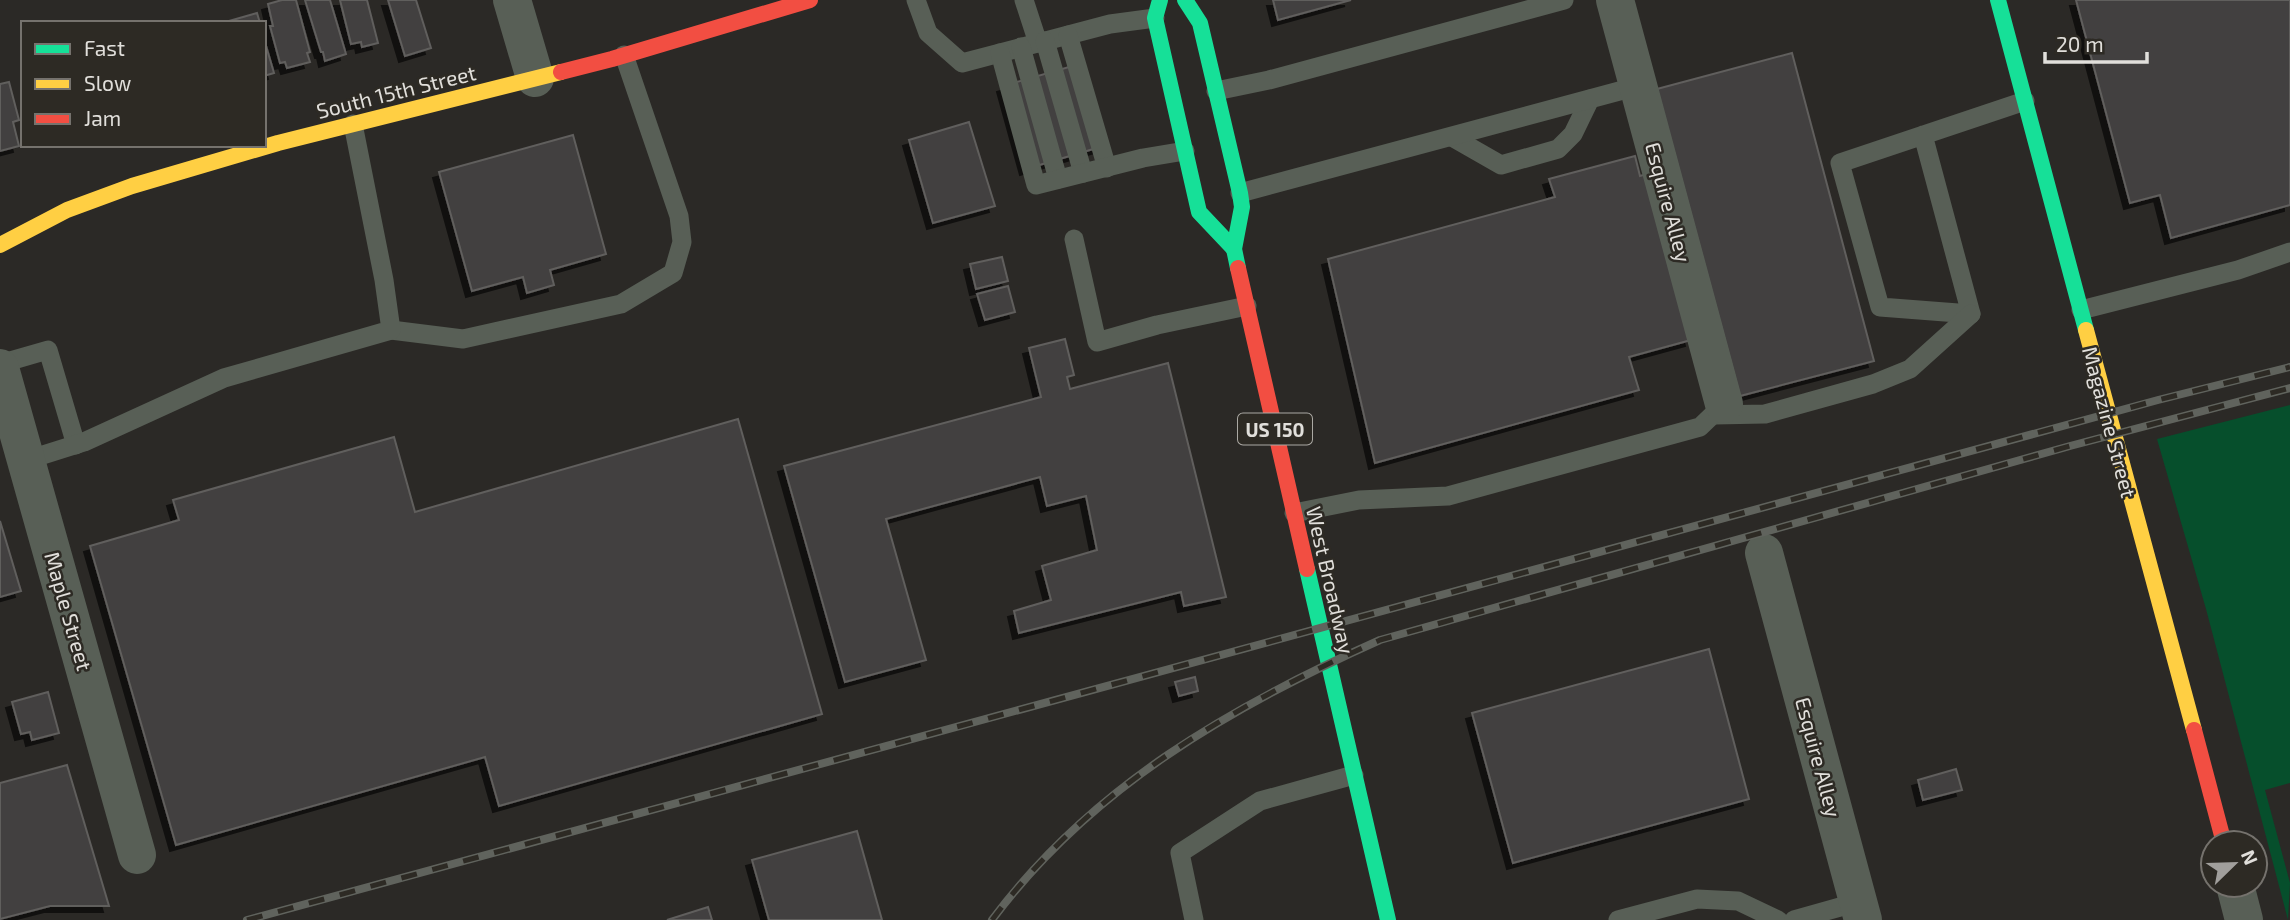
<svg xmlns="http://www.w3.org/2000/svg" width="2290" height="920" font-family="'Exo 2',sans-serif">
<defs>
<filter id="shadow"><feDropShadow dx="-6" dy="6" stdDeviation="0" flood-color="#0009"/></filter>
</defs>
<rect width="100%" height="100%" fill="#2b2926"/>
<!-- green -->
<polygon fill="#064f2c" points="2290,405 2290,783 2265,790 2290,883 2288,920 2206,609 2157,439"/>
<!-- building -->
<g fill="#42403f" stroke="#605e5d" stroke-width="2" filter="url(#shadow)">
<polygon points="282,0 296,0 310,52 307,53 310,62 287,68 285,62 280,63 270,26 273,26 268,4"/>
<polygon points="305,0 330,0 346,54 325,61 323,52 321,52"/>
<polygon points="340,0 367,0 378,43 362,47 361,42 351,44"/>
<polygon points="388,0 416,0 431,48 405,56"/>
<polygon points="1273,0 1351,0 1278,20"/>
<polygon points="2076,0 2290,0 2290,205 2171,238 2160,195 2130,203"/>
<polygon points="257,13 260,23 222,23"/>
<polygon points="264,39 274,73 264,76"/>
<polygon points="1792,53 1874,361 1740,396 1657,89"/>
<polygon points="1076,65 1100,147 1026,169 1003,86"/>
<polygon points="9,82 19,120 13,122 19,146 0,151 0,84"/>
<polygon points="969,122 995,206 933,223 909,140"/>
<polygon points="573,135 606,254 550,270 554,285 527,293 523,277 472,291 439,172"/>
<polygon points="1635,156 1640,176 1647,174 1691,340 1629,357 1639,390 1375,463 1328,259 1555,197 1549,179"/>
<polygon points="1002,257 1008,281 976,289 970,264"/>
<polygon points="1008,286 1015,312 985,320 977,294"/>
<polygon points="1065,339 1074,375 1067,377 1070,389 1168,363 1226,597 1184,606 1181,592 1019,633 1014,611 1051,600 1042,566 1097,550 1086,496 1047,506 1040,477 886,519 926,660 845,682 784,466 1041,397 1029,348"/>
<polygon points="738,419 822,714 499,806 485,757 176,845 90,546 179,520 173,500 394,437 415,512"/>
<polygon points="0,521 21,591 0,597"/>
<polygon points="1709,649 1749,799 1513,863 1472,713"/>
<polygon points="1195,677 1198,691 1179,696 1175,682"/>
<polygon points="48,692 59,733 32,740 30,732 21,734 12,702"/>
<polygon points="67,765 109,906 50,906 0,919 0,783"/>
<polygon points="1956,769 1962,790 1923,800 1918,780"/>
<polygon points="857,831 882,920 769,920 752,860"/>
<polygon points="708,907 712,920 667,920"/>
</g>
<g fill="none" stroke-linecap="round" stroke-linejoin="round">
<!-- lane -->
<g stroke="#585f56" stroke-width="19">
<polyline points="916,0 928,33 962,63 1110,24 1155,18"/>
<polyline points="1024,0 1038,43"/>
<polyline points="1068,35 1107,168"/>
<polyline points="1045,41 1083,173"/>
<polyline points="1021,47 1058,179"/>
<polyline points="1000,53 1036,185 1143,158 1185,151"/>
<polyline points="1216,91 1269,80 1564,0"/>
<polyline points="1923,135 1971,314 1880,307 1840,163 2025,101"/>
<polyline points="1452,137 1501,165 1558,149 1573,134 1590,99"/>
<polyline points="1240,193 1638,86"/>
<polyline points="1074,239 1097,342 1157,325 1247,306"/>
<polyline points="2081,310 2238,270 2290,252"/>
<polyline points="391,330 463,339 621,304 673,273 682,242 679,216 624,55"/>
<polyline points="0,364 48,350 76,445"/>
<polyline points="1714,415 1765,414 1873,384 1910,369 1971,314"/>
<polyline points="27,460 84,442 224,378 391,330 384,280 353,124"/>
<polyline points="1294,513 1359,500 1448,496 1700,427 1724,404"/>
<polyline points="1194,920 1180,853 1260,801 1354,775"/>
<polyline points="1618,920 1697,899 1738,901 1778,920"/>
<polyline points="1794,920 1858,902"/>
</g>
<!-- street -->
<g stroke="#585f56" stroke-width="38">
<polyline points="512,0 535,78"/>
<polyline points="1615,0 1724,404"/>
<polyline points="0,368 137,855"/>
<polyline points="1764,553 1863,920"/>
<polyline points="2235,885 2244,920"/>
</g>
<!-- fast -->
<g stroke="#16e098" stroke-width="16">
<polyline points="1160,0 1155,18 1199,212 1234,249"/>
<polyline points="1185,0 1200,23 1240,193 1242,207 1234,249 1238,268"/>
<polyline points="1998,0 2086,330"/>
<polyline points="1307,569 1388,920"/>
</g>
<!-- slow -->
<g stroke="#ffcf43" stroke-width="16">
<polyline points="0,245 67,210 132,186 278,143 561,72"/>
<polyline points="2086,330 2194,730"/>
</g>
<!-- jam -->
<g stroke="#f24e42" stroke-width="16">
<polyline points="561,72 612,59 810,0"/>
<polyline points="1238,268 1307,569"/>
<polyline points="2194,730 2224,843"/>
</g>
<defs>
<g id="rail">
<polyline points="247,920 2158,400 2290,367"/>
<path d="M992,920C1091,787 1232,706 1380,640L2070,446L2290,388"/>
</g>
</defs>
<!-- rail casing -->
<use href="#rail" stroke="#60635d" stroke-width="8"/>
<!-- rail -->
<use href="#rail" stroke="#2d2a24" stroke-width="5" stroke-dasharray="16" stroke-linecap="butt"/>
</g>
<g text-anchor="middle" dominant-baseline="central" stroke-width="5" stroke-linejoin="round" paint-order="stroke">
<!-- shield labels -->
<rect fill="#2d2a24" stroke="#aba9a4" stroke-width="2" x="1238" y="413.5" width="74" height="31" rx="5"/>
<g font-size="19" font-weight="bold" fill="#e1dfdb">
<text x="1275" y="429">US 150</text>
</g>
<!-- street labels -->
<g font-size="21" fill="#e1dfdb" stroke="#2d2a24">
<text transform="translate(396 91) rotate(-14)">South 15th Street</text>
<text transform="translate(1669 202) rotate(75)">Esquire Alley</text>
<text transform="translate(2110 422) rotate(75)">Magazine Street</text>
<text transform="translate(1331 580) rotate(77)">West Broadway</text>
<text transform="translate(69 611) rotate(74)">Maple Street</text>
<text transform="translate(1819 757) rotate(75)">Esquire Alley</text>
</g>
</g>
<!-- legend -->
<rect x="21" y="21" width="245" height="126" fill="#2d2a24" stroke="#75726d" stroke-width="2"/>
<rect x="35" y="44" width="35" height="10" fill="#16e098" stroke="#75726d" stroke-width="2"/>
<text x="84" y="56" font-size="21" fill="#e1dfdb">Fast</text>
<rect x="35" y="79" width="35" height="10" fill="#ffcf43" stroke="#75726d" stroke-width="2"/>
<text x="84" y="91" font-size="21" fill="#e1dfdb">Slow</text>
<rect x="35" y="114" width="35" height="10" fill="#f24e42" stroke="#75726d" stroke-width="2"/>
<text x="84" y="126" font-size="21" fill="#e1dfdb">Jam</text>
<!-- north arrow -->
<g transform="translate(2234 864) rotate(67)"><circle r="33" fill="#2d2a24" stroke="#75726d" stroke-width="2"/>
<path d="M0-5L12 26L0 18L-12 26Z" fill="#a19f9c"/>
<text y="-10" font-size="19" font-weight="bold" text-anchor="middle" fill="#e1dfdb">N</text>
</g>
<!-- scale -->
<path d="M2045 52v10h102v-10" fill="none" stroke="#e1dfdb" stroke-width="3.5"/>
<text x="2056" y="52" font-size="21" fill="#e1dfdb" stroke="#2d2a24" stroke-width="5" paint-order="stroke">20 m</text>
</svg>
